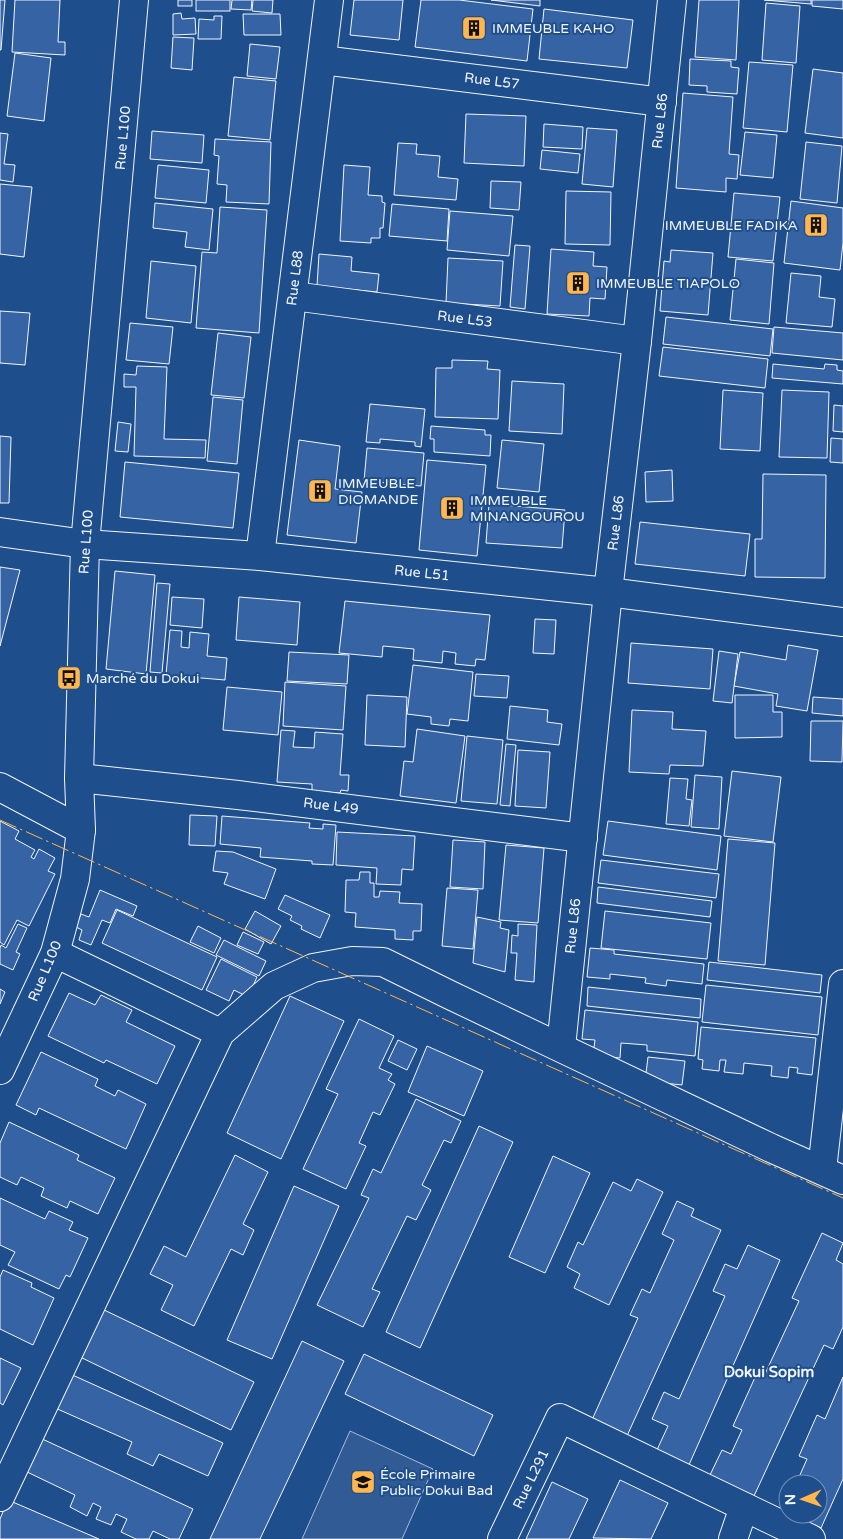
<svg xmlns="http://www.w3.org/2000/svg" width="843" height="1539" font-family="'Varela Round',sans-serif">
<rect width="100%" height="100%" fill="#1f4e8c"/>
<!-- built -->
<polygon fill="#305b95" stroke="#a8bbd7" points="350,1431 433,1469 402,1539 302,1539"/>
<!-- building -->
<g fill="#3563a3" stroke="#f2f6ff">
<polygon points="0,0 5,0 1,50 0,50"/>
<polygon points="15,0 60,0 58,42 65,42 65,55 12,52"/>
<rect x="178" y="0" width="14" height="6"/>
<rect x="196" y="0" width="34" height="11"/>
<polygon points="232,0 252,0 251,10 231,9"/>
<polygon points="253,0 273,0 272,13 252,11"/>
<polygon points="354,0 403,0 399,40 350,35"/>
<polygon points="421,0 459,0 533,9 527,61 415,47"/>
<polygon points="491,0 540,0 540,6"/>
<polygon points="699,0 739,0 736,60 695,57"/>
<polygon points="764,0 811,0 811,4"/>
<polygon points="812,0 843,0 843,9 812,6"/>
<polygon points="766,3 800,6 796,63 762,60"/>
<polygon points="544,9 633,20 627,68 539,59"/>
<polygon points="181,13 182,19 195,18 196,34 173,35 173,14"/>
<polygon points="243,14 280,14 281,35 244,35"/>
<polygon points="214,16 222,16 221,39 198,39 199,19 214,20"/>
<polygon points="173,37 194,38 192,70 171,68"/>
<polygon points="250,44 280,47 276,79 247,76"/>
<polygon points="15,53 51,58 44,121 7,116"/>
<polygon points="690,59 731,61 731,67 739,68 737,94 707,92 707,86 689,85"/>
<polygon points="749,62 793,65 787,132 743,128"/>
<polygon points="813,69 843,73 843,138 805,133"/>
<polygon points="234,77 276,81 270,140 228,136"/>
<polygon points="683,93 733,97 729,154 739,155 737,179 726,178 726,192 676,188"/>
<polygon points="466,114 526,116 524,166 464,163"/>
<polygon points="544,124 583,127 582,149 543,147"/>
<polygon points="587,128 617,130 613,187 582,184"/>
<polygon points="152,131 204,135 202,163 150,159"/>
<polygon points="745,132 777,135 773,178 740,175"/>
<polygon points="0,133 8,134 4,164 15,165 13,182 0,180"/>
<polygon points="215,139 271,142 269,204 226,202 227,185 217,184 219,156 214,155"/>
<polygon points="806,142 842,146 837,203 800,199"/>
<polygon points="398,143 417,144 416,154 440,156 438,177 458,179 456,200 394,195"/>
<polygon points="542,150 580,154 578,173 540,169"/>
<polygon points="158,165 209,170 206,203 155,198"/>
<polygon points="344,165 370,167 368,195 382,196 382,202 385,203 383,228 380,228 380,238 371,238 371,243 340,241"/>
<polygon points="491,181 521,182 519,210 490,208"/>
<polygon points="0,184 32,187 24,257 0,254"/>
<polygon points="566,191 611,192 610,245 565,244"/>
<polygon points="734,193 780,197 773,261 728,257"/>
<polygon points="791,201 843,208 843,243 840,270 784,263"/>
<polygon points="155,203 213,209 209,250 185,247 187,232 153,228"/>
<polygon points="392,204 449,209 447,241 389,236"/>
<polygon points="220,207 267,210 259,333 196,328 202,252 217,253"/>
<polygon points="450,211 513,216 509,256 447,250"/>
<polygon points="515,245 530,246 525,309 510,307"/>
<polygon points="551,249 594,252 593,266 607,267 605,299 590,298 589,316 547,314"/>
<polygon points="671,250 713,253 708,315 660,311 664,261 670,262"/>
<polygon points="319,254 352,257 351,271 379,274 377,292 317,286"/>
<polygon points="448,258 503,261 500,306 446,303"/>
<polygon points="736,259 774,263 769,324 730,320"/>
<polygon points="151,261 196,266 191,323 146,318"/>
<polygon points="791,273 821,276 819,297 835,299 832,327 786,323"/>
<polygon points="0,311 30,313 25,365 0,363"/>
<polygon points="666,317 773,329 770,356 663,344"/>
<polygon points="130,323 173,327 169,364 126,360"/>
<polygon points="774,327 843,333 843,360 772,353"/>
<polygon points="218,333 251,337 244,398 211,395"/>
<polygon points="663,347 768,359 765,388 659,376"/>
<polygon points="452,360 488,361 487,369 500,370 498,419 435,417 436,368 452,368"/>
<polygon points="773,364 824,369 825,364 837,365 837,370 843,371 843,384 772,378"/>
<polygon points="137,366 167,367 164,439 206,440 205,458 134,456 136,387 124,387 124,374 136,375"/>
<polygon points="512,381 564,384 562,434 509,431"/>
<polygon points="723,390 763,393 760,451 720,449"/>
<polygon points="782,390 829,392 827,458 779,457"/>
<polygon points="213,397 243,400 237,464 207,461"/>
<polygon points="370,404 425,409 421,447 415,446 415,442 380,439 380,443 366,442"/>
<polygon points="834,405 843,406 843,432 833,431"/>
<polygon points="118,422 131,424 128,452 115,451"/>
<polygon points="431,426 485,430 485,435 491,435 490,456 434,452 434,439 430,439"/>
<polygon points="0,436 11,437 9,503 0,503"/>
<polygon points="831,438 843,439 843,463 830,462"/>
<polygon points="299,440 340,446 335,489 362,492 356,543 287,535"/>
<polygon points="502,440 544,444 539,492 497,488"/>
<polygon points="367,448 424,453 421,486 364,481"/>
<polygon points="427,460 486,465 477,556 419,550"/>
<polygon points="125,462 239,473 233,528 120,517"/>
<polygon points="672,470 673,501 646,502 645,472"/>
<polygon points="763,474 826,475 825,578 755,577 755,539 762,539"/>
<polygon points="489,504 565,510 562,548 486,543"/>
<polygon points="640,522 750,534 745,576 635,564"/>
<polygon points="0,567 20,570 0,646"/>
<polygon points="115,571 155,575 146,674 106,669"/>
<polygon points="157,583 170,584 162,673 150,672"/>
<polygon points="172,597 204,599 202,628 170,625"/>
<polygon points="239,597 300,602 297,645 236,640"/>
<polygon points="345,601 490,615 485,660 476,659 475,666 455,664 456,653 443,651 442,663 413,660 414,649 383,646 382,657 339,653"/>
<polygon points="535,619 556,620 554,654 533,653"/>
<polygon points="170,630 182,631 181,647 189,648 190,632 209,634 207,656 227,658 225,680 166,675"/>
<polygon points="631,643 713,649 710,689 628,683"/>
<polygon points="788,645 818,650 807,711 776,706 778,694 734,686 740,652 786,660"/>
<polygon points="719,651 738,654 732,703 713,701"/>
<polygon points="289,652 349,655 347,684 287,681"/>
<polygon points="413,665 473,672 468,721 450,719 449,726 431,724 431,717 407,714"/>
<polygon points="476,674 509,676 507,698 474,696"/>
<polygon points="285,682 346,686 343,730 283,726"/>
<polygon points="227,687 282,692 278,735 223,730"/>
<polygon points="367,695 407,697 405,747 365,745"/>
<polygon points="735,695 773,695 773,712 782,712 782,737 735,738"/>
<polygon points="813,697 843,699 843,716 812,713"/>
<polygon points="510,706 548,710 547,722 562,724 559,745 507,739"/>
<polygon points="632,710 673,712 672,729 706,731 703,766 670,765 669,774 629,772"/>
<polygon points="811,721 843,721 842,762 810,761"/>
<polygon points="417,729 465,736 456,803 400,796 404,761 413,762"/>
<polygon points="281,730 295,731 293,747 314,748 315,732 343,734 340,775 349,775 348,791 341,790 340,793 312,791 312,784 277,782"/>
<polygon points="467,736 503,740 497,804 461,801"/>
<polygon points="506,744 516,745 510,806 500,805"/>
<polygon points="518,750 550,752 546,808 515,806"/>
<polygon points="732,771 781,777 773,842 724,836"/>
<polygon points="695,775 722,777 719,829 691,827"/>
<polygon points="670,778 688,779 686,799 692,800 689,826 666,824"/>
<polygon points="190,815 217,816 215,846 189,845"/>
<polygon points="222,816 310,823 309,828 323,829 323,824 336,825 333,865 312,864 312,861 260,857 261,848 220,844"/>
<polygon points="0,821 19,831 15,839 35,850 31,857 34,859 39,849 55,858 48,871 55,874 29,926 17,920 4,945 0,942"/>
<polygon points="608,821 721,836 717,870 603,855"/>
<polygon points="337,832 415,836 413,870 402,869 401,885 376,884 377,868 336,865"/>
<polygon points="728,839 775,843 765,965 718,961"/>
<polygon points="453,840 485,842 483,889 450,887"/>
<polygon points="506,845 544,848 538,923 499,920"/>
<polygon points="216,851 233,852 276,869 265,899 224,884 228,873 213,871"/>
<polygon points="601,860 719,874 716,898 598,883"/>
<polygon points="360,872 370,872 370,883 374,883 374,897 379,897 380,891 400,892 399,903 422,904 421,931 413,931 413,940 395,939 395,930 355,927 356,913 345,912 346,880 359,880"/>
<polygon points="598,887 712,901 710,917 597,903"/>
<polygon points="447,888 478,890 473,949 442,946"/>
<polygon points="100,890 137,906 133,916 116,909 110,923 102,920 91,945 79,940 82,930 76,927 81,914 89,917"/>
<polygon points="285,895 330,915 320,938 301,929 302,926 290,920 292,916 278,909"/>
<polygon points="117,910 217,957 202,990 102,943"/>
<polygon points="255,911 281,926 271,944 245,929"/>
<polygon points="605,911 711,923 707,959 601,948"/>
<polygon points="477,917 501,922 500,928 509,930 505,972 473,963"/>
<polygon points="18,924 27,928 16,952 20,954 13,970 0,964 0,948 1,945 6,948"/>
<polygon points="518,924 537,925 534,982 515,980 517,953 511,953 512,935 518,936"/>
<polygon points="198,926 221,938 214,953 190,942"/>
<polygon points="243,932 264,942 258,954 237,945"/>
<polygon points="224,940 266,961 259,976 216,955"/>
<polygon points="590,948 614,950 614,954 704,964 702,984 667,980 666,986 645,983 646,978 610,974 610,979 587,977"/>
<polygon points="221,959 257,977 248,997 234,990 229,1001 206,990"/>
<polygon points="709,962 822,975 820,993 707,980"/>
<polygon points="706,985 822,997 818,1035 702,1022"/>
<polygon points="588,987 701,999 700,1018 587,1006"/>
<polygon points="0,989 5,992 0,1004"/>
<polygon points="69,993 95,1005 101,995 132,1010 126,1022 175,1046 157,1084 106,1060 104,1063 48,1036"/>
<polygon points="290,996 344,1021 281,1159 227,1133"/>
<polygon points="585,1010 698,1022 695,1056 647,1051 647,1045 621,1043 620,1058 593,1055 595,1040 582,1039"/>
<polygon points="359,1019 394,1036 379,1068 392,1074 388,1080 395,1084 380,1115 373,1112 359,1143 366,1146 346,1189 303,1169 338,1094 326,1089"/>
<polygon points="701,1027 816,1038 812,1075 797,1073 798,1068 789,1067 788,1078 771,1076 772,1066 744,1063 743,1074 724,1072 726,1060 720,1060 719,1071 702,1069 703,1060 698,1059"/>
<polygon points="398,1040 417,1049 407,1070 388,1061"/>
<polygon points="427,1046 483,1071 464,1116 408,1092"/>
<polygon points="41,1052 98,1079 95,1086 115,1096 118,1090 146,1104 126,1149 39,1108 36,1115 16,1105"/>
<polygon points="648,1057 685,1061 682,1085 645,1081"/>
<polygon points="416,1099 461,1121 451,1143 444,1140 422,1185 431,1190 416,1220 407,1216 372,1289 380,1292 363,1327 317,1305 369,1198 361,1195 373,1169 381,1173"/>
<polygon points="9,1122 79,1155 77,1160 115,1178 98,1214 70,1201 67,1208 41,1196 44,1188 21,1177 17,1185 0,1177 0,1143"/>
<polygon points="479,1126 513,1142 420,1348 386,1332"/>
<polygon points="235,1155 268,1172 243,1224 254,1230 243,1255 231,1249 194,1326 161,1310 173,1285 150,1274 164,1246 186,1257"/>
<polygon points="553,1156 590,1173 545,1273 509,1257"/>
<polygon points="637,1179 663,1192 609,1305 574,1288 580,1274 567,1267 578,1242 583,1245 613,1182 631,1191"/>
<polygon points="294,1186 339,1206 272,1359 227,1340"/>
<polygon points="0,1198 45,1219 49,1211 73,1222 69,1230 88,1238 70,1277 66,1275 59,1289 8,1265 15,1252 0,1245"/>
<polygon points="677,1201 694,1209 691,1216 721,1230 626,1438 591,1422 638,1318 630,1315 642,1289 650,1293 674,1240 662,1234"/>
<polygon points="822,1233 843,1243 836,1260 843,1264 843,1327 833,1349 824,1345 754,1496 710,1475 722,1450 731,1454 742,1430 733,1426 757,1373 764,1376 799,1301 792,1298"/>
<polygon points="748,1245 780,1260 688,1467 656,1452 668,1426 652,1419 664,1392 679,1399 725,1296 713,1291 725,1264 737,1269"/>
<polygon points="3,1270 32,1283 31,1287 54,1298 33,1345 0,1329 0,1277"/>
<polygon points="100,1308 254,1382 231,1430 78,1356"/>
<polygon points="302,1341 344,1361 260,1539 210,1539"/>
<polygon points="364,1354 493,1415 474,1456 345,1394"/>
<polygon points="0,1358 21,1368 3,1405 0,1403"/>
<polygon points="68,1373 223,1443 208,1476 159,1454 153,1466 127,1454 132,1442 53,1407"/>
<polygon points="843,1377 843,1479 821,1528 789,1514 818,1514 818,1484 796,1484 807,1459 799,1456 817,1415 825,1419"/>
<polygon points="38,1437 193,1509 179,1539 170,1539 153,1531 149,1539 136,1539 121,1532 127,1519 116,1514 111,1525 96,1519 101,1507 93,1503 87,1516 70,1507 75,1495 23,1470"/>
<polygon points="620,1480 668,1503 651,1539 593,1538"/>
<polygon points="552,1482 588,1499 569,1539 526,1539"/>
<polygon points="8,1500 99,1539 0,1539 0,1519"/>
</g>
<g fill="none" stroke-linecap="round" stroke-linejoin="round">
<defs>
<g id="minor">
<polyline points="322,60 662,102"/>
<polyline points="293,296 637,341"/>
<polyline points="0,532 85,544 260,556 608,592 843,622"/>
<polyline points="260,556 329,0"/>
<polyline points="79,778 238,795 583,838"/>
<polyline points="0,787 81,830"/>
<polyline points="55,953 220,1033"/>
<polyline points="561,1047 608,592 637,341 672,0"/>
<polyline points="0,1070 55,953 75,879 81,830 79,778 85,544 134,0"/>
<polyline points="822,1170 843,984"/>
<polyline points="0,1497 220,1033 274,986 313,968 352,961 383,962 450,995 771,1148 843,1180"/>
<polyline points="502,1539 560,1418 811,1539"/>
<polyline points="733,1539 744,1507"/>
</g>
</defs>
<!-- minor casing -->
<use href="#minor" stroke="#f2f6ff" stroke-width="30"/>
<!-- minor -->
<use href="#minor" stroke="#1f4e8c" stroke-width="28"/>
<!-- power -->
<polyline stroke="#ffb74d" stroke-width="1" stroke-dasharray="18 4 2.5 4" stroke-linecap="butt" points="0,820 843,1198"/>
</g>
<!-- icons -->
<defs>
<symbol id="building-square" viewBox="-11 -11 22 22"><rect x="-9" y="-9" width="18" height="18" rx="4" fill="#ffb74d" stroke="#1f4e8c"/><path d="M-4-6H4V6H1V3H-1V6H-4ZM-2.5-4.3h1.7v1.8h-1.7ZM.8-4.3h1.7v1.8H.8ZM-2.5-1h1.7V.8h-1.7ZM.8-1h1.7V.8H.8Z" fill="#111"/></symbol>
<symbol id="bus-square" viewBox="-11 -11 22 22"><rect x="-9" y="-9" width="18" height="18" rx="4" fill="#ffb74d" stroke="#1f4e8c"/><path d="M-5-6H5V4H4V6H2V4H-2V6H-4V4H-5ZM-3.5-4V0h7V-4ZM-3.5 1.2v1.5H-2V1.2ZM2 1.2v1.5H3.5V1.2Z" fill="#111"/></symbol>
<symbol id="school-square" viewBox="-11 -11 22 22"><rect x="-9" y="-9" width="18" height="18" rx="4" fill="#ffb74d" stroke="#1f4e8c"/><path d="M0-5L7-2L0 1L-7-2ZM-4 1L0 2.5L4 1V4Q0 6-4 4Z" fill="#111"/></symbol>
</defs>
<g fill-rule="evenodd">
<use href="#building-square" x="460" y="14" width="28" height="28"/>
<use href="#building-square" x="802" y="211" width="28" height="28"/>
<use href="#building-square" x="564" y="269" width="28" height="28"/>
<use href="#building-square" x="306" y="477" width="28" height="28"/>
<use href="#building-square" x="438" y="494" width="28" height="28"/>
<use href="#bus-square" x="55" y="664" width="28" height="28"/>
<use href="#school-square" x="349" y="1468" width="28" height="28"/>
</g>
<g text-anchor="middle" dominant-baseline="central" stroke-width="4" stroke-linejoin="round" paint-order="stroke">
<!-- poi labels -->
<g font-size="14" fill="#f2f6ff" stroke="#1f4e8c" text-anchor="start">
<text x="492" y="28">IMMEUBLE KAHO</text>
<text x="798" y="225" text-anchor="end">IMMEUBLE FADIKA</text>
<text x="596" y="283">IMMEUBLE TIAPOLO</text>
<text x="338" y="483">IMMEUBLE<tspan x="338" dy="16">DIOMANDE</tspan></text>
<text x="470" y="500">IMMEUBLE<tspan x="470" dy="16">MINANGOUROU</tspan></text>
<text x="86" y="678">Marché du Dokui</text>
<text x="380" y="1474">École Primaire<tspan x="380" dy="16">Public Dokui Bad</tspan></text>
</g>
<!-- street labels -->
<g font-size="14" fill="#f2f6ff" stroke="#1f4e8c">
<text transform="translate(492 81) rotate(7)">Rue L57</text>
<text transform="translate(660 121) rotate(-84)">Rue L86</text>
<text transform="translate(123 138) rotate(-85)">Rue L100</text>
<text transform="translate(295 278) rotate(-83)">Rue L88</text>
<text transform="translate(465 319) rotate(7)">Rue L53</text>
<text transform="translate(616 523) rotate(-83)">Rue L86</text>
<text transform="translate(86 542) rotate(-86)">Rue L100</text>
<text transform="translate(422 573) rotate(6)">Rue L51</text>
<text transform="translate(331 806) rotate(7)">Rue L49</text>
<text transform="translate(573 926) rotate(-84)">Rue L86</text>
<text transform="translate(45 971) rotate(-67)">Rue L100</text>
<text transform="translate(531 1479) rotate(-64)">Rue L291</text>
</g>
<!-- neighbourhood labels -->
<g font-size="15" font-weight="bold" fill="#f2f6ff" stroke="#1f4e8c">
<text x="769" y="1372">Dokui Sopim</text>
</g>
</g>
<!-- north arrow -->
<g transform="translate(803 1499) rotate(268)"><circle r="24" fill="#1f4e8c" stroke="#7391ba"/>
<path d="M0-4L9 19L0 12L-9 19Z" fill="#ffb74d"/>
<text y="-8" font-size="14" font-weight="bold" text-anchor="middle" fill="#f2f6ff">N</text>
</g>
</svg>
